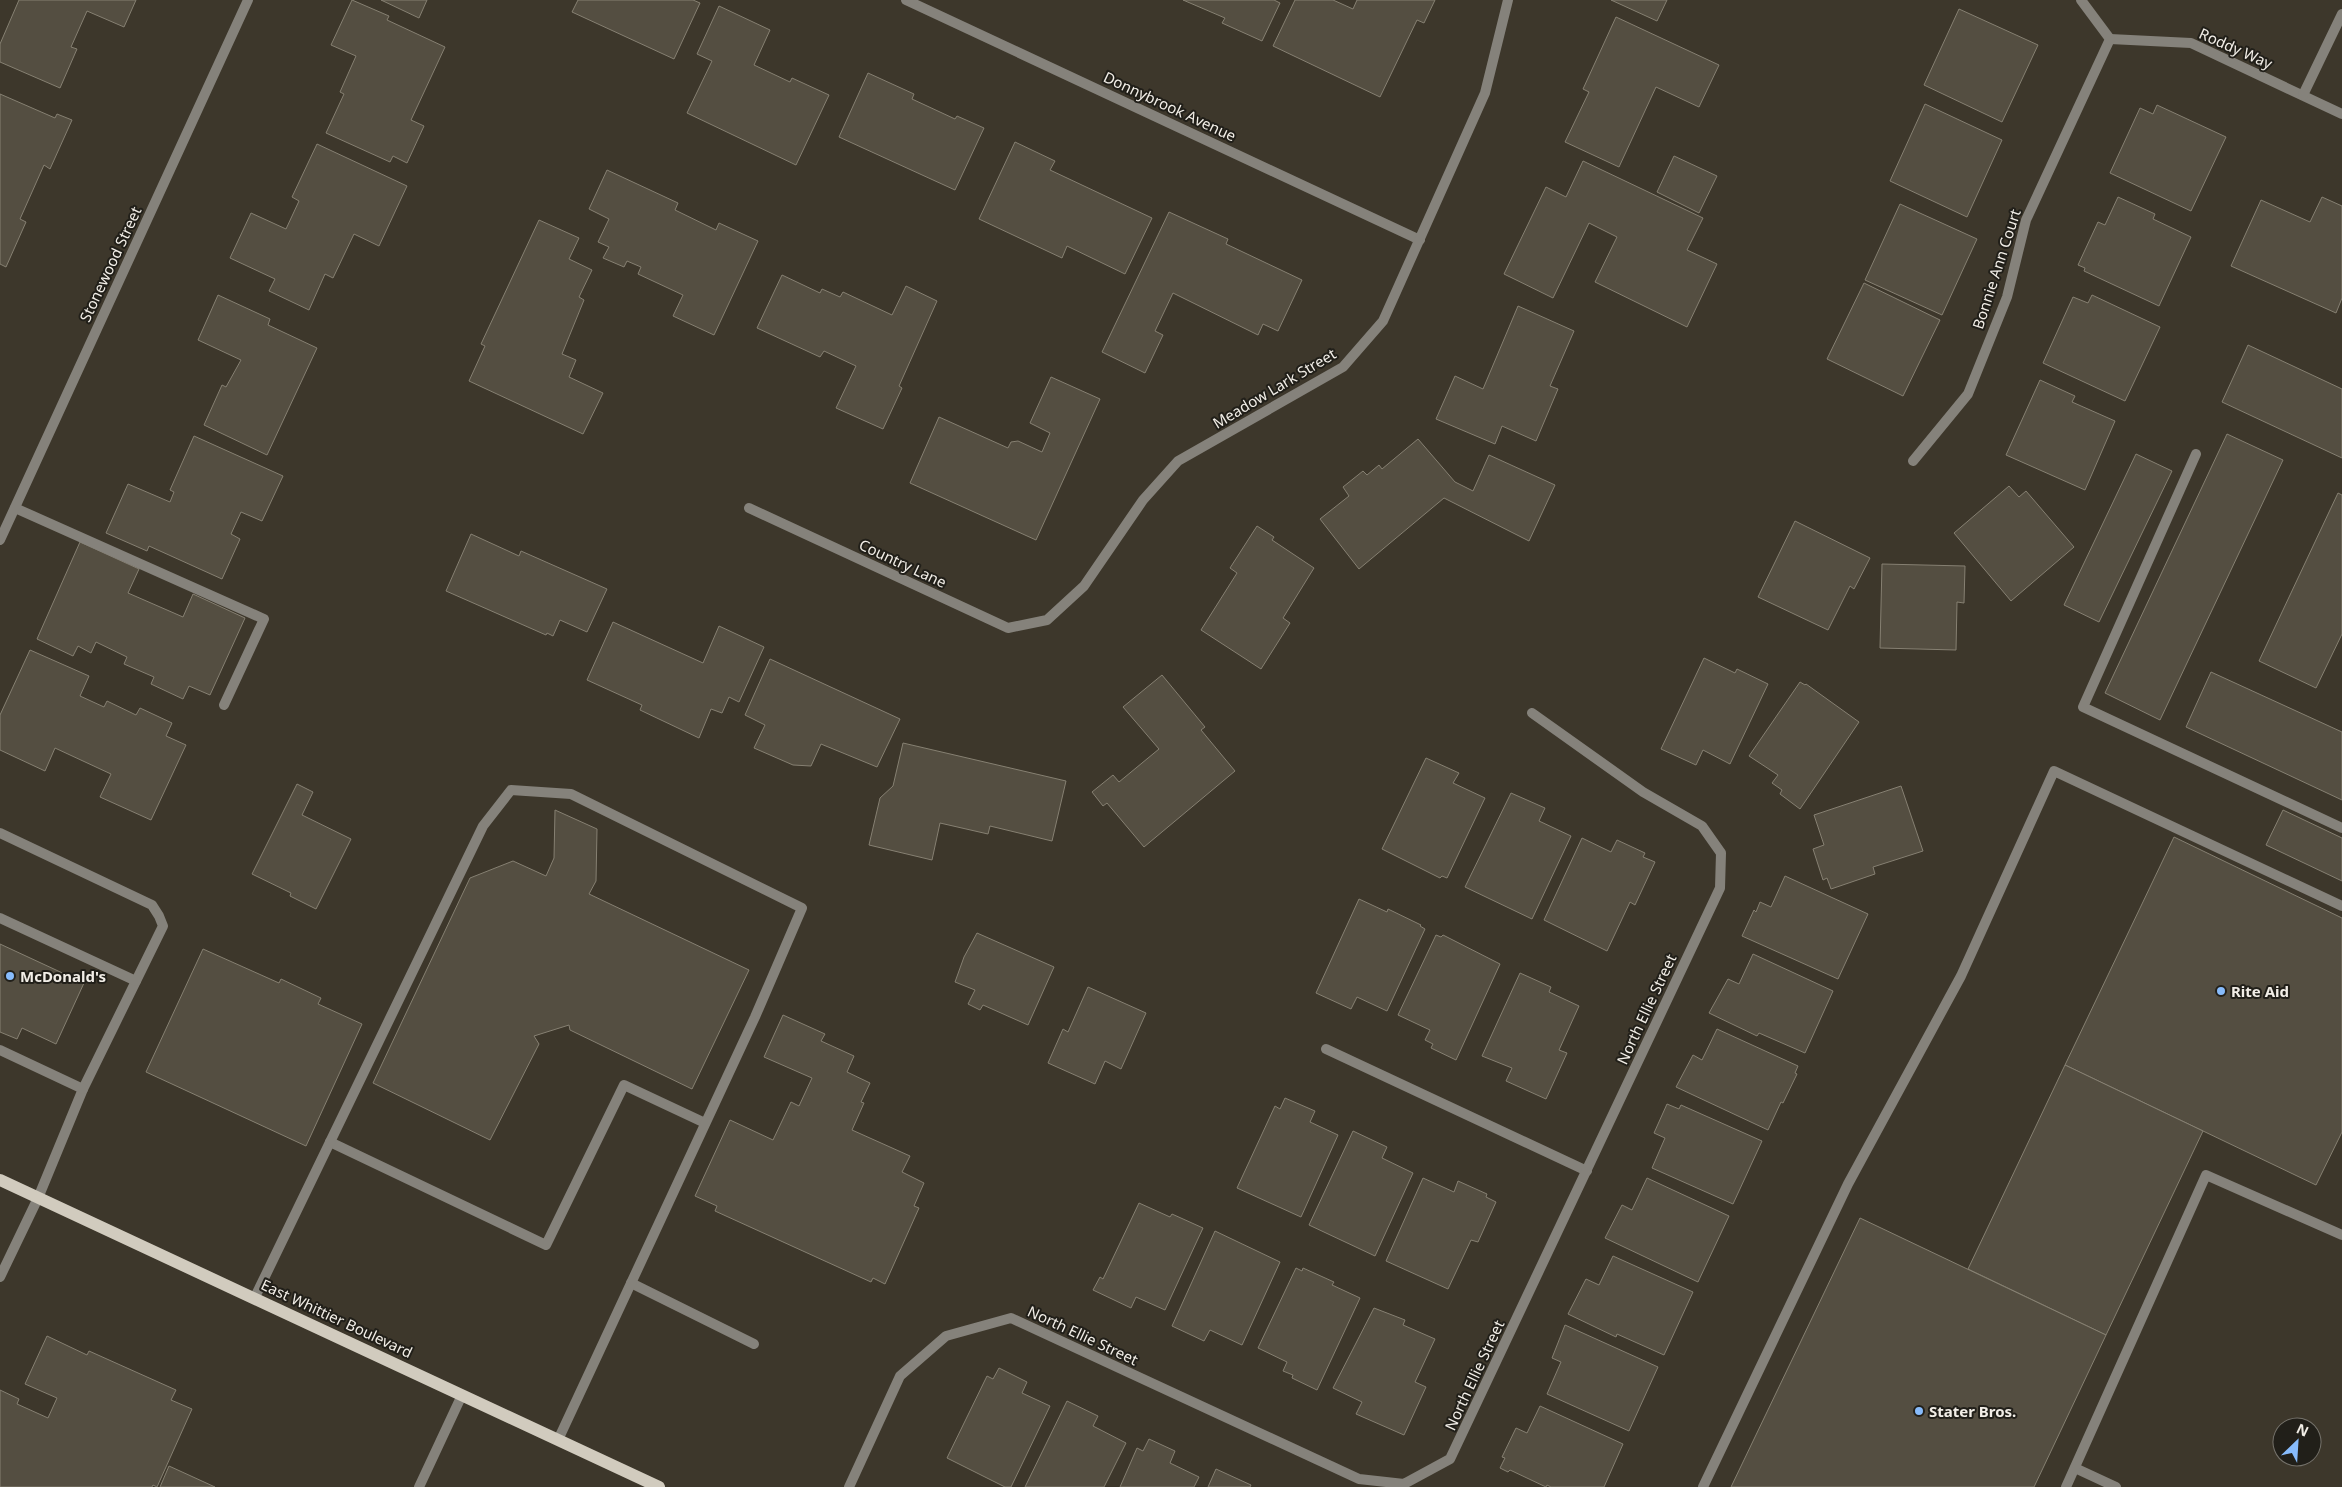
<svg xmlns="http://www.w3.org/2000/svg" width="2342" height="1487" font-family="'Noto Sans',sans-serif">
<rect width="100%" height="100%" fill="#3d372b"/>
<!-- building -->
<g fill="#544e41" stroke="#868072">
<polygon points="19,0 136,0 124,27 87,11 71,47 77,49 60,88 0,62 0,44"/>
<polygon points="352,0 389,16 387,20 445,47 411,120 424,126 407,163 393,156 390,162 326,133 344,94 340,92 356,56 331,45"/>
<polygon points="381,0 427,0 419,18"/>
<polygon points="578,0 693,0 700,3 674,59 572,12"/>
<polygon points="1183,0 1274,0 1280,3 1262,41 1222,23 1225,18"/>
<polygon points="1295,0 1333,0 1353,9 1357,0 1435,0 1424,23 1417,20 1380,97 1273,46"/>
<polygon points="1611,0 1667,0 1657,21"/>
<polygon points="719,6 770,30 754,65 790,82 792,78 829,95 796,165 687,113 712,61 697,54"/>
<polygon points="1959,9 2038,45 2002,122 1924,85"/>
<polygon points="1616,17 1719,65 1699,107 1656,87 1619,167 1565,142 1589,92 1583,89"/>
<polygon points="868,73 914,94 912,99 955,119 957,116 984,128 955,190 839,137"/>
<polygon points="0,94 55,118 57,114 72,120 50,169 44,165 20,219 26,222 6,267 0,264"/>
<polygon points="1925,104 2002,140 1967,217 1890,181"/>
<polygon points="2157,105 2226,137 2191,211 2110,173 2140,108 2153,114"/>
<polygon points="1015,142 1055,161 1050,170 1152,218 1125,274 1067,246 1062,258 979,219"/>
<polygon points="317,144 407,186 379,246 354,234 333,278 325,274 309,310 269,291 275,279 230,258 251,213 286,229 299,201 292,197"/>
<polygon points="1674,156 1717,176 1699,213 1657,192"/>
<polygon points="1583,161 1703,218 1687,250 1717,264 1687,327 1595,282 1617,237 1589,223 1553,298 1504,274 1546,187 1566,197"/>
<polygon points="607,170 678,203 675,210 716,230 719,223 758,241 714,335 673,316 683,295 638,274 641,267 627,261 624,267 603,258 609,247 598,242 609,219 589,209"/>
<polygon points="2118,197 2155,214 2153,219 2191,237 2159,306 2084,271 2085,268 2078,265 2098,222 2105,225"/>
<polygon points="2322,197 2342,206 2342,298 2336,313 2231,266 2261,200 2310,222"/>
<polygon points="1900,204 1977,239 1942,315 1865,280"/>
<polygon points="1169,212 1228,239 1226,244 1302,280 1278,331 1263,324 1258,335 1173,293 1155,331 1163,335 1145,373 1102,352"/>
<polygon points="539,220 579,238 569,259 592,270 579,297 584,300 562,354 576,360 569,377 603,393 583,434 469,381 485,346 481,344"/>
<polygon points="782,275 820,293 822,289 840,297 843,292 892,315 906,286 937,301 899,386 902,388 883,429 836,408 856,366 824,351 820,357 757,328"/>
<polygon points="1864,283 1940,320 1903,396 1827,359"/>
<polygon points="218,295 270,319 268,325 317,348 267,455 204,425 222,385 226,387 241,360 198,340"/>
<polygon points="2092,295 2160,327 2125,401 2043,363 2073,297 2088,303"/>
<polygon points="1518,306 1574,331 1550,386 1558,389 1536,441 1502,426 1495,444 1436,419 1455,376 1483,389"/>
<polygon points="2248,345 2342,389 2342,458 2222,402"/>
<polygon points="1051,377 1100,399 1036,540 910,483 939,417 1008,448 1011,442 1018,441 1042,452 1050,433 1030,423"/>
<polygon points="2040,380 2075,396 2072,402 2115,421 2085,490 2006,455"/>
<polygon points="2227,434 2283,460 2160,720 2105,693"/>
<polygon points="194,436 283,476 262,521 241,512 231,534 240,539 222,579 149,546 147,551 106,533 128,484 170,502 174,492 170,490"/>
<polygon points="1418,439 1455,482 1473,491 1489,455 1555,485 1529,541 1444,498 1359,569 1320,519 1349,496 1343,487 1363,471 1367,475 1379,465 1382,469"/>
<polygon points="2136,454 2172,471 2099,622 2064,605"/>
<polygon points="2009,486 2019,497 2026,491 2074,547 2011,601 1954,533"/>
<polygon points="2338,493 2342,495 2342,634 2316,688 2259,661"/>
<polygon points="1795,521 1870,558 1854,589 1850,586 1828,630 1758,597"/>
<polygon points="1257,526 1274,537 1272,540 1314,568 1283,618 1290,623 1261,669 1201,630 1237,573 1230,568"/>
<polygon points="471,534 519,556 521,551 607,589 587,632 560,620 553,636 547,633 546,635 446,591"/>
<polygon points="80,542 139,569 128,593 183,617 193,594 245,618 210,695 189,686 183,699 151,684 154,677 124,664 127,657 96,642 91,653 78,646 73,656 37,639"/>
<polygon points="1882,564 1965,566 1964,603 1957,602 1956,650 1880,648"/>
<polygon points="613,622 703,663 719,626 764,647 739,702 729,697 722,713 711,709 699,738 640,710 642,705 587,680"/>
<polygon points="30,650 89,676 80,696 104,707 107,701 136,715 140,708 172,723 166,736 186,745 151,820 100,797 111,774 55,748 45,771 0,750 0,715"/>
<polygon points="1704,658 1735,673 1737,669 1768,684 1730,764 1703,750 1696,765 1661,749"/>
<polygon points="770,659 900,719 877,767 821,744 811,766 793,765 754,748 765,725 745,715"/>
<polygon points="2211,672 2342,732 2342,800 2186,727"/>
<polygon points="1162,675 1205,727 1201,730 1235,771 1144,847 1107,803 1103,806 1092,792 1113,775 1119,782 1159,749 1123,707"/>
<polygon points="1800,682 1805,685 1806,684 1859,722 1800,809 1780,794 1782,790 1772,783 1778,775 1749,756"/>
<polygon points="903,743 1066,781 1052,841 990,826 988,834 940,823 932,860 869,845 880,798 893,786"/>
<polygon points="1426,758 1459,773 1453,783 1485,798 1447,878 1442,876 1440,878 1382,849"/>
<polygon points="297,784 313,792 302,815 351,839 316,909 290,896 291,893 252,874"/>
<polygon points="1901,786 1923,851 1873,867 1875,874 1831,889 1827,878 1823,880 1813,849 1824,845 1814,815"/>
<polygon points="1511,793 1545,808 1539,821 1571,836 1532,919 1465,887"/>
<polygon points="555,810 597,829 596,881 589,894 749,970 692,1089 570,1030 569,1025 534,1036 539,1044 490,1140 373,1083 470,878 513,861 546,876 554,858"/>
<polygon points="2283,810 2342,838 2342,881 2266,845"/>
<polygon points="2174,837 2342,918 2342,1132 2316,1185 2065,1065"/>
<polygon points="1582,838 1611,852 1617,840 1645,853 1643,857 1655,862 1635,905 1630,902 1607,951 1544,920"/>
<polygon points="1785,876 1868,914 1838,979 1742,936 1754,910 1756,912 1760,902 1771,907"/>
<polygon points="1359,899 1387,912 1388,909 1421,925 1420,926 1425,929 1387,1011 1357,997 1351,1009 1316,993"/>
<polygon points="977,933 1054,967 1028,1025 983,1005 980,1010 968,1004 975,990 955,982 964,957"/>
<polygon points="1436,935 1441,937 1443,935 1500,964 1456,1060 1431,1048 1433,1044 1425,1040 1430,1030 1398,1015"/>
<polygon points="0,944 84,983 56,1044 22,1028 17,1039 0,1032"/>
<polygon points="203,949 279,983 281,979 321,998 318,1004 362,1024 306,1146 146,1072"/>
<polygon points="1753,954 1833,991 1805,1053 1759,1033 1757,1036 1709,1013 1728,979 1739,984"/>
<polygon points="1520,973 1551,987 1549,992 1579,1006 1559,1050 1567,1053 1546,1099 1506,1081 1512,1068 1482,1056"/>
<polygon points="1088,987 1146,1013 1121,1069 1105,1061 1095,1084 1048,1063 1063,1029 1068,1032"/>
<polygon points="783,1015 825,1034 821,1041 854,1056 847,1072 870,1083 861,1102 864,1103 852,1130 910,1156 902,1172 924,1183 914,1206 919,1208 885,1284 873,1278 871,1282 715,1211 717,1206 695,1196 730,1120 773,1140 791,1102 799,1106 812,1078 764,1057"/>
<polygon points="1717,1029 1798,1066 1795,1073 1797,1074 1783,1103 1781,1102 1768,1130 1676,1087 1693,1055 1702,1060"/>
<polygon points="2065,1065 2203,1131 2106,1335 1968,1269"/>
<polygon points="1285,1098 1315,1111 1310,1122 1338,1135 1301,1217 1237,1188 1275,1106 1280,1109"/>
<polygon points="1667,1104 1679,1109 1681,1105 1762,1141 1733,1204 1652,1168 1665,1138 1654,1133"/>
<polygon points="1353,1131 1387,1147 1382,1158 1413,1173 1375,1256 1309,1225"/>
<polygon points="1423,1178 1454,1192 1458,1181 1487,1194 1486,1197 1496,1202 1478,1242 1471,1240 1448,1289 1386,1261"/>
<polygon points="1647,1178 1729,1216 1698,1282 1605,1238 1622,1205 1632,1210"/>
<polygon points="1139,1203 1170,1217 1172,1214 1203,1228 1165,1310 1136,1297 1131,1308 1093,1290 1100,1277 1103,1279"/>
<polygon points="1860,1218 2106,1335 2034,1487 1731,1487"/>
<polygon points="1215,1231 1280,1262 1242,1345 1210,1330 1204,1341 1172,1326"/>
<polygon points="1613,1256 1693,1292 1664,1355 1617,1334 1616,1337 1568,1314 1586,1279 1599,1285"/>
<polygon points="1296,1268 1302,1271 1303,1268 1334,1282 1332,1285 1360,1298 1317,1390 1292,1378 1293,1375 1283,1371 1287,1362 1258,1348"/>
<polygon points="1374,1308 1405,1320 1403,1325 1435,1339 1415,1382 1426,1387 1404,1435 1356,1414 1362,1402 1333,1388"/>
<polygon points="1565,1325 1658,1367 1629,1431 1547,1394 1561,1362 1552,1358"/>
<polygon points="47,1336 87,1355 89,1351 176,1390 171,1400 192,1409 157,1487 153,1485 152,1487 0,1487 0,1390 19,1399 17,1404 48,1418 57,1398 25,1384"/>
<polygon points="999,1368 1027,1382 1022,1393 1050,1406 1011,1487 1005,1487 947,1458 987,1376 993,1379"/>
<polygon points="1067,1401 1098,1416 1093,1426 1126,1443 1104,1487 1025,1487"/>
<polygon points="1540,1406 1623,1444 1604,1487 1551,1487 1547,1485 1546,1487 1510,1470 1508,1472 1500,1468 1505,1458 1502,1457 1516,1428 1527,1433"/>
<polygon points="1149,1439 1175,1451 1170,1463 1199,1477 1194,1487 1120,1487 1137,1448 1143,1451"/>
<polygon points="169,1466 215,1487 160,1487"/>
<polygon points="1216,1469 1251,1485 1250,1487 1208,1487"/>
</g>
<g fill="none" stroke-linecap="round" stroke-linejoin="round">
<!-- service -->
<g stroke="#85827b" stroke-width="10">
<polyline points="2196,454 2083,707 2342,828"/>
<polyline points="15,508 264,619 224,705"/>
<polyline points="0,833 152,905 159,916 163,926 83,1089 38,1198 0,1277"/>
<polyline points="0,918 136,981"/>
<polyline points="1326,1049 1587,1171"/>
<polyline points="0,1050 83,1089"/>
<polyline points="330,1142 546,1245 624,1085 705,1123"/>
<polyline points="631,1283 754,1344"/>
<polyline points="255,1297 483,826 511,790 571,794 802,908 755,1017 558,1440"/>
<polyline points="2075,1468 2116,1487"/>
<polyline points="419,1487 462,1395"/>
<polyline points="1703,1487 1848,1184 1961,976 2054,771 2342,906"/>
<polyline points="2066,1487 2206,1175 2342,1235"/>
</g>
<!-- minor -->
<g stroke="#85827b" stroke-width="10">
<polyline points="906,0 1420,240"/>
<polyline points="2110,39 2191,43 2342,114"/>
<polyline points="2303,95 2342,14"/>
<polyline points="1913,461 1968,394 2007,297 2026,220 2110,39 2081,0"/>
<polyline points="749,508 1008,628 1047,620 1084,586 1143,500 1178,461 1343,367 1383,321 1485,93 1508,0"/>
<polyline points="0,540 248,0"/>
<polyline points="849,1487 900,1376 946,1336 1011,1318 1359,1479 1404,1484 1450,1459 1720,888 1721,853 1702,826 1643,792 1532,713"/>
</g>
<!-- primary -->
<polyline stroke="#d1cbbe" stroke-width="12" points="0,1180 659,1487"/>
</g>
<!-- markers -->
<g fill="#87bbfb" stroke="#211f19" stroke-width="2">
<circle cx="10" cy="976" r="5"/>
<circle cx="2221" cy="991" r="5"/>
<circle cx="1919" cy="1411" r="5"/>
</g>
<g text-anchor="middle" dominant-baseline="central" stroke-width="4" stroke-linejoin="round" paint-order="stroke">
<!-- street labels -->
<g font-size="15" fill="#f2eee7" stroke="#211f19">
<text transform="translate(2236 48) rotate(24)">Roddy Way</text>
<text transform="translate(1170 106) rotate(25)">Donnybrook Avenue</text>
<text transform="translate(110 264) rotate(-65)">Stonewood Street</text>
<text transform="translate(1996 269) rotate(-72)">Bonnie Ann Court</text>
<text transform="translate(1274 388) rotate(-31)">Meadow Lark Street</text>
<text transform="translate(903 563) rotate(25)">Country Lane</text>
<text transform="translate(1646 1009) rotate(-65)">North Ellie Street</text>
<text transform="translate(337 1318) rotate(25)">East Whittier Boulevard</text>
<text transform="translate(1083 1335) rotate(25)">North Ellie Street</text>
<text transform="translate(1474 1375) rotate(-65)">North Ellie Street</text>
</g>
<!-- poi labels -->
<g font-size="15" font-weight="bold" fill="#f2eee7" stroke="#211f19" text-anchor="start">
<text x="20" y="976">McDonald's</text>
<text x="2231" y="991">Rite Aid</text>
<text x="1929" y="1411">Stater Bros.</text>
</g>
</g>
<!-- north arrow -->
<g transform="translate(2297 1442) rotate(25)"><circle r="24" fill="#211f19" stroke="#75726b"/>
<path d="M0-4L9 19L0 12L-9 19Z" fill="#87bbfb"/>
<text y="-8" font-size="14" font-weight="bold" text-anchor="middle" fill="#f2eee7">N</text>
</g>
</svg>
